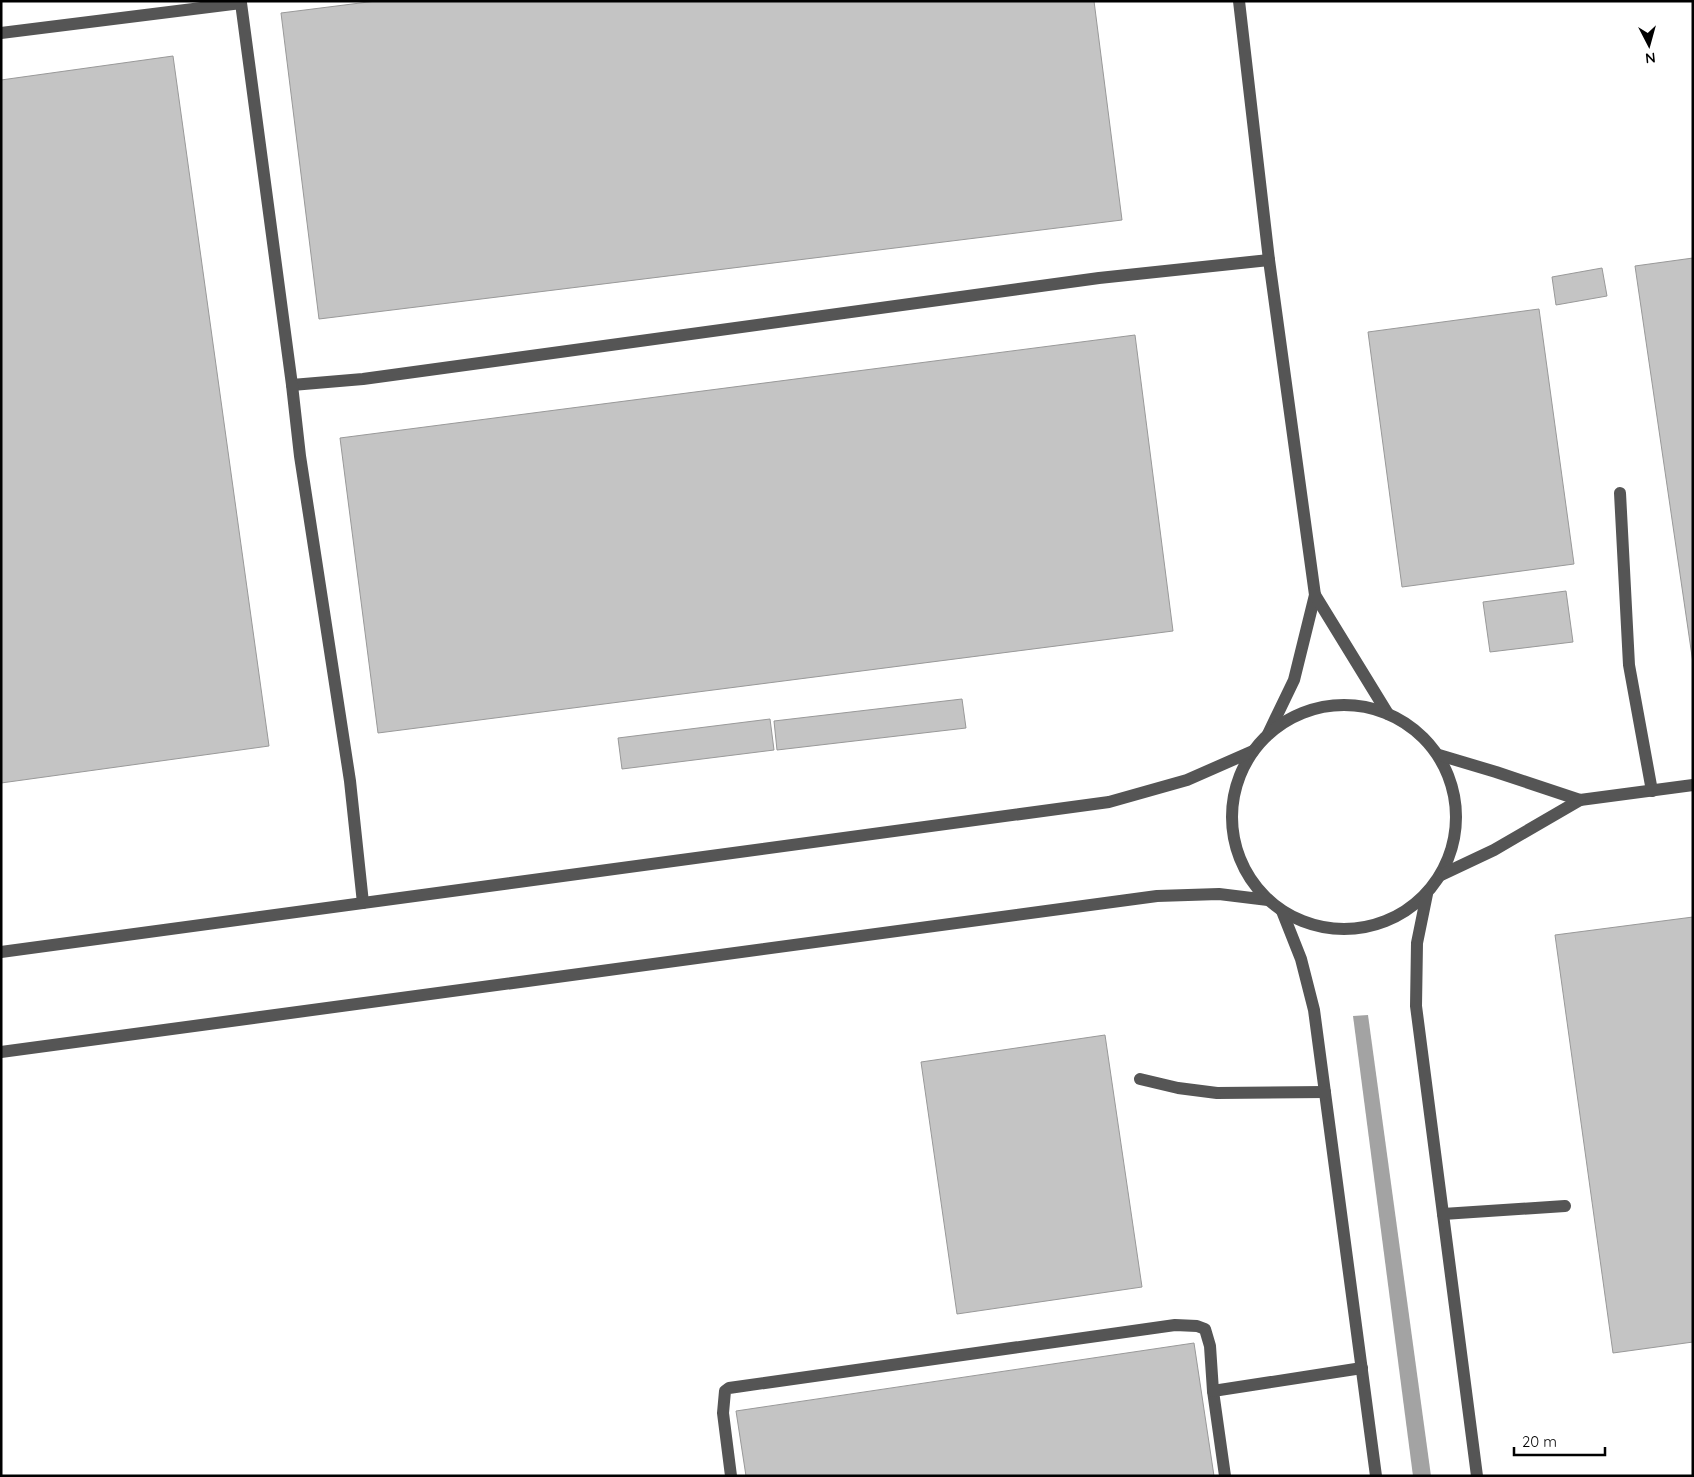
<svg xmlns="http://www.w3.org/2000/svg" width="1694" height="1477" font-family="Quicksand,sans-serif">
<rect width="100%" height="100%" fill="#fff"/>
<!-- water -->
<polygon fill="#a3a3a3" points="1368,1015 1431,1476 1413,1476 1353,1016"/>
<!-- building -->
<g fill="#c4c4c4" stroke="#999">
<polygon points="376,1 1094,1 1122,220 319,319 281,13"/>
<polygon points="173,56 269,746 1,783 1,80"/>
<polygon points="1693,258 1693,663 1635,266"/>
<polygon points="1602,268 1607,296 1556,305 1552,277"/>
<polygon points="1539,309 1574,564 1402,587 1368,332"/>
<polygon points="1135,335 1173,631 378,733 340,438"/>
<polygon points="1566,591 1573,642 1490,652 1483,602"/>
<polygon points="962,699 966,728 777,750 774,721"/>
<polygon points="770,719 774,750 622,769 618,738"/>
<polygon points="1693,917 1693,1342 1613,1353 1555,935"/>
<polygon points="1105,1035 1142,1287 957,1314 921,1062"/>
<polygon points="1194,1343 1214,1476 746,1476 736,1411"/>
</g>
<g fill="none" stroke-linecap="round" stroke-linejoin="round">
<!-- minor -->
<g stroke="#555" stroke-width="12">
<polyline points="1239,1 1269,260 1315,595 1294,680 1268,734"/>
<polyline points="241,3 292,385 363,379 1099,278 1269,260"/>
<polyline points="1,33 241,3 241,1"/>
<polyline points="292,385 300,456 350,781 363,903"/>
<polyline points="1620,493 1629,665 1652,791"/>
<polyline points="1315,595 1388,714"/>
<circle cx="1344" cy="817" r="112"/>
<polyline points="1439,755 1496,772 1580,800 1693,785"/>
<polyline points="1441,875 1494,850 1580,800"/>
<polyline points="1427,894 1417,943 1416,1006 1477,1476"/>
<polyline points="1282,911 1301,959 1314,1010 1376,1476"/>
<polyline points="1,952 1109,802 1187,780 1253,751"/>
<polyline points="1,1052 1157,896 1219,894 1268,900"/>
<polyline points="1140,1079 1178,1088 1217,1093 1325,1092"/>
<polyline points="1443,1214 1565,1206"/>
<polyline points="1213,1391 1225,1476"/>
<polyline points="731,1476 723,1413 725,1391 729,1388 1175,1325 1197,1326 1205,1329 1210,1346 1213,1391 1362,1368"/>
</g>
</g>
<!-- border -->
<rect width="1694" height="1477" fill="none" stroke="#000000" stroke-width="5"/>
<!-- north arrow -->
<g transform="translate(1649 45) rotate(174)" stroke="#ffffff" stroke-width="4" paint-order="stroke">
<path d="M0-4L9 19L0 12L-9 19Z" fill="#000000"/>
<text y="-8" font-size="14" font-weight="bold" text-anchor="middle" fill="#000000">N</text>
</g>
<!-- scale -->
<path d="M1514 1447v8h91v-8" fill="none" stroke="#000000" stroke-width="2.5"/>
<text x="1522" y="1447" font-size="15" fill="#000000" stroke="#ffffff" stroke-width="4" paint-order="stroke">20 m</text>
</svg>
